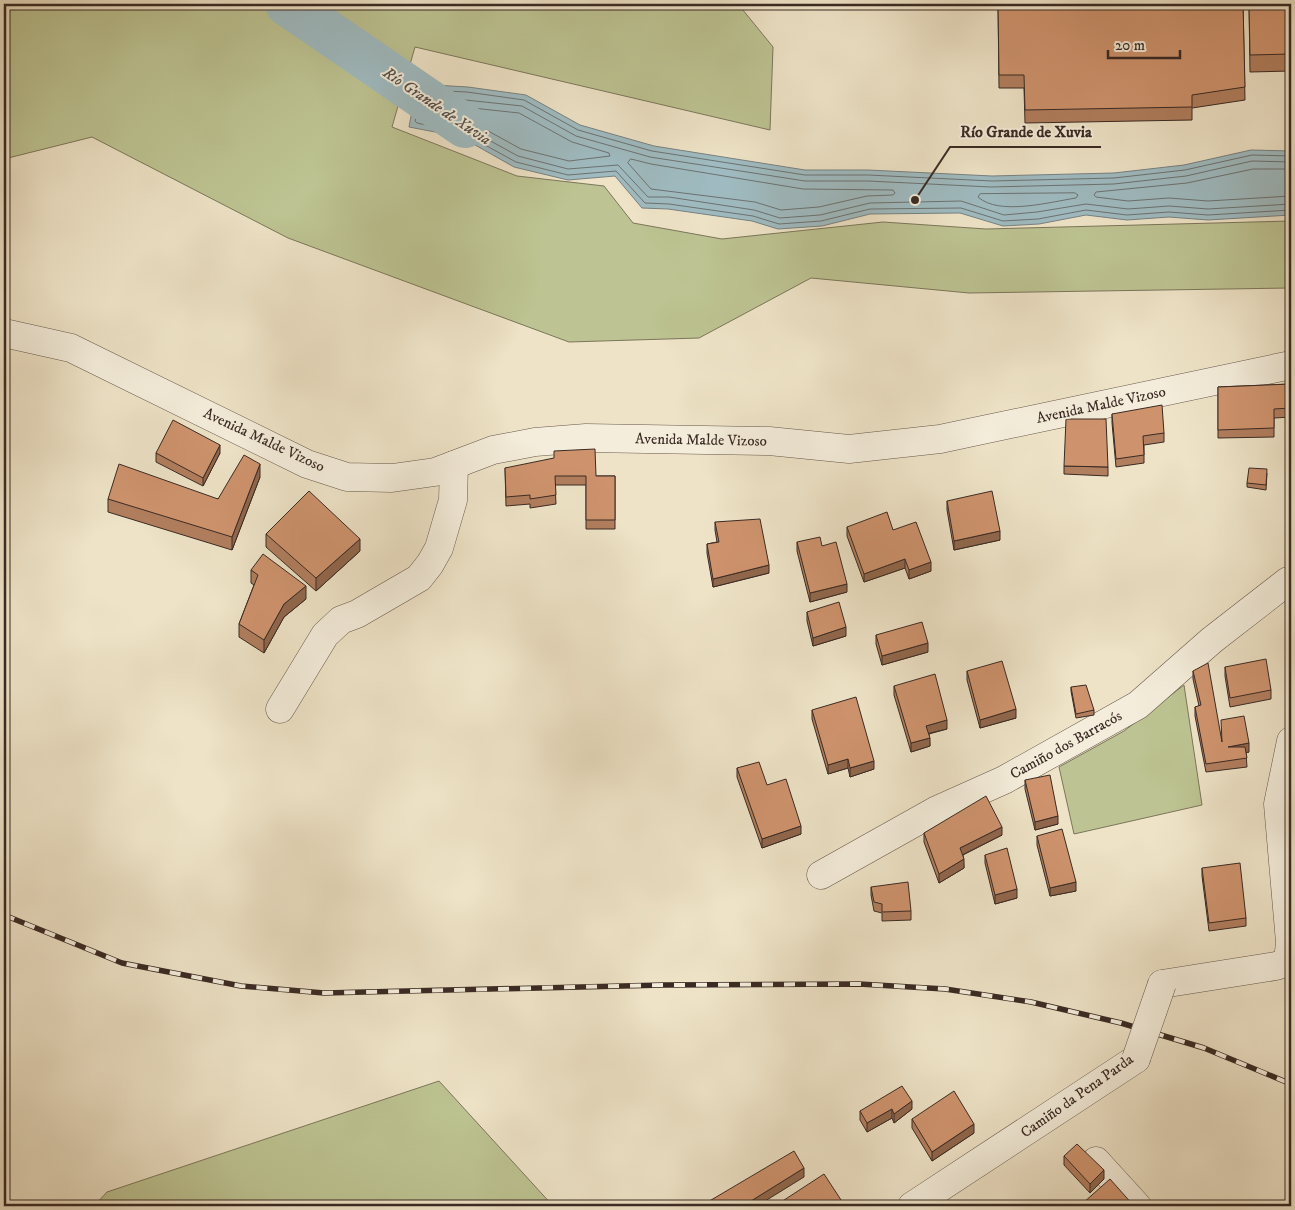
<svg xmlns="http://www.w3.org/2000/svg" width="1295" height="1210" font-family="'IM FELL DW Pica',serif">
<rect width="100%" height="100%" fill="#eee3c7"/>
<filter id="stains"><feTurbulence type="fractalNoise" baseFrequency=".004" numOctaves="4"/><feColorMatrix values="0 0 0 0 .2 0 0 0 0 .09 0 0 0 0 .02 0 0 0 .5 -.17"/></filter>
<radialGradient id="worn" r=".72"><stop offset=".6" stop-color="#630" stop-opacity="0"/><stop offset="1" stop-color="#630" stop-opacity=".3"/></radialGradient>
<!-- green -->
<g fill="#bdc392" stroke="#7c765b">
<polygon points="4,4 738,4 773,47 770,130 415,47 392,127 517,176 604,186 633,223 722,239 883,222 986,229 1291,221 1291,288 969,293 811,278 699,338 569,342 288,238 92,137 4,159"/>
<polygon points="1184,685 1202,805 1074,834 1059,767 1124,731"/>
<polygon points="439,1081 553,1206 94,1206 107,1192"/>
</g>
<!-- water -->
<polygon fill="#9fbbc1" stroke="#778182" points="417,84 468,87 526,95 580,125 654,146 805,170 868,170 992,176 1114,173 1184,165 1251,150 1291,151 1291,215 1208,220 1169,217 1127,220 1086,215 1039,224 1003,226 960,213 870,214 822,226 778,229 752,221 668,209 642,208 615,176 568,180 514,167 461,137 409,127"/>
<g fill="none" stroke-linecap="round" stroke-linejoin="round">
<!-- shore -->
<g stroke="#6c7272" stroke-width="1">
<polygon points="435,104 519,113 572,142 609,153 610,156 569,161 521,149 468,120 433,112 432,106"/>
<polyline points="1291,156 1252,155 1185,170 1114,178 992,181 868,175 805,175 652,151 578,130 524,100 467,92 423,90 415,121 417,123 463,133 516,162 568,175 616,171 645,203 669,204 753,216 779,224 821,221 870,209 961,208 1003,221 1038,219 1086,210 1127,215 1169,212 1208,215 1291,210"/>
<polygon points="631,159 651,164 803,189 893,190 895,193 893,195 867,196 819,207 781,210 755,202 651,189 628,163"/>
<polyline points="1291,162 1252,161 1186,176 1114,184 991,187 868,181 805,181 650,157 576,136 522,106 428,96 423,116 424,118 465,127 518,156 568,169 618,165 648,197 669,197 754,210 780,218 820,215 870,203 961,201 1004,215 1037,212 1086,204 1128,209 1169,206 1208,209 1291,204"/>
<polyline points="1291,169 1253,169 1187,183 1096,192 1094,195 1096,197 1128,201 1169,198 1208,201 1291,196"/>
<path d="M1075,193L1078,195L1076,198C1050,202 999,216 978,197L980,194Z"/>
</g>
<!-- river -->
<polyline stroke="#9fbbc1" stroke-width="44" points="287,4 465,126"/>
<defs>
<g id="minor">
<polyline points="4,333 71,348 307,464 347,477 392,478 435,472 493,450 535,442 586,438 769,441 849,449 940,439 1291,365"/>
<polyline points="280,709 325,635 341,620 357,614 419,578 430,564 439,548 453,500 454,465"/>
<polyline points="821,875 937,810 1004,780 1138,705 1212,640 1288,581"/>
<polyline points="1162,984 1276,966 1288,962 1290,942 1278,804 1291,741"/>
<polyline points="1096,1161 1137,1206"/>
<polyline points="912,1206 1136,1059"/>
</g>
</defs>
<!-- minor casing -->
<use href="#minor" stroke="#67584d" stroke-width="29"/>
<!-- minor -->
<use href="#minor" stroke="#f4eddb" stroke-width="28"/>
<defs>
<polyline id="rail" points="4,915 122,963 241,986 324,993 664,985 859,984 945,989 1031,1002 1121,1023 1204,1048 1291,1084"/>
</defs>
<!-- rail casing -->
<use href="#rail" stroke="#3a2a24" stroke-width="5.5"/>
<!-- rail -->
<use href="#rail" stroke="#f4eddb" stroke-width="4" stroke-dasharray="11" stroke-linecap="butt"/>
<defs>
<polyline id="minor-bridge" points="1136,1059 1162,984"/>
</defs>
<!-- minor-bridge casing -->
<use href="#minor-bridge" stroke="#67584d" stroke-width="29" stroke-linecap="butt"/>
<!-- minor-bridge -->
<use href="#minor-bridge" stroke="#f4eddb" stroke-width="28"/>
</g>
<!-- wall -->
<g fill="#b17e5e" stroke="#3a2a24">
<polygon points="998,4 1243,4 1245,100 1192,108 1192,120 1025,123 1024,88 999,88"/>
<polygon points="1249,4 1291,4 1291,71 1250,72"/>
<polygon points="1291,384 1291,417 1274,418 1274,437 1218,438 1218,387"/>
<polygon points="1112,414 1164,433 1164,442 1144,445 1144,463 1116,467 1112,423"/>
<polygon points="156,453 220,453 203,486 156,462"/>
<polygon points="1064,466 1108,467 1108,476 1064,474"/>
<polygon points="505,468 596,476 615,476 615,529 586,529 586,485 555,485 556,504 530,508 530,504 506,506"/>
<polygon points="1267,473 1266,490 1247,487 1247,483"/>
<polygon points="260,477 232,550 108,512 108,499 218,499"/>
<polygon points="947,501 1000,540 954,550 947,510"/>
<polygon points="715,522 769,573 713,587 707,553 707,544 717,542 715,530"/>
<polygon points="847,527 893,530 931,571 909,579 905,568 864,582 847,536"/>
<polygon points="266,534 360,551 316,591 266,547"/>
<polygon points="797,542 847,592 810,602 797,551"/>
<polygon points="251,570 306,599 284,617 264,653 239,637 239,624 254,585 251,583"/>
<polygon points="807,612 846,636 813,646 807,621"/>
<polygon points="876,635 928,652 882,665 876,644"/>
<polygon points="1225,667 1271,690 1271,699 1230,707 1225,676"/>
<polygon points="967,671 1016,718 980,728 967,680"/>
<polygon points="1193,671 1222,739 1249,752 1246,752 1247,767 1206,772 1195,716 1195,707 1199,706 1193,679"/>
<polygon points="894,686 947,729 929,734 930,746 911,752 894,695"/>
<polygon points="1071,687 1094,710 1094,715 1076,718 1071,691"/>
<polygon points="812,710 874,769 850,777 848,768 828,774 812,719"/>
<polygon points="737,768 767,785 801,834 762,848 737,777"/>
<polygon points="1025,780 1058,824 1035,830 1025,789"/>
<polygon points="924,833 1002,835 963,855 964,868 939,883 924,842"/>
<polygon points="1037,836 1076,891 1050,896 1037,845"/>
<polygon points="985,855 1017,898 995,904 985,863"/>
<polygon points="1202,868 1246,918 1246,926 1209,931 1202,876"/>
<polygon points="871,887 911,911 911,920 882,921 882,913 874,911 871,895"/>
<polygon points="912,1109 894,1123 892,1118 867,1132 860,1120 860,1111"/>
<polygon points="912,1119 974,1133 932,1161 912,1128"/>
<polygon points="1064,1156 1104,1179 1090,1193 1064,1165"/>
</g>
<!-- shaded-wall -->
<g fill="#90674c" stroke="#3a2a24">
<polygon points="220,445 220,453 203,486 203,478"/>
<polygon points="260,464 260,477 232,550 232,537"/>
<polygon points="1000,531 1000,540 954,550 954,541"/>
<polygon points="360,539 360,551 316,591 316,578"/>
<polygon points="905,559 905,568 864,582 864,574"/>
<polygon points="931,562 931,571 909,579 909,570"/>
<polygon points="769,565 769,573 713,587 713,579"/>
<polygon points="847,584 847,592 810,602 810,593"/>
<polygon points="306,586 306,599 284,617 264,653 264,640 284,604"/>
<polygon points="846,627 846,636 813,646 813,638"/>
<polygon points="928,643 928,652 882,665 882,656"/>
<polygon points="1016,709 1016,718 980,728 980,720"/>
<polygon points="947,720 947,729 926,734 926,726"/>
<polygon points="930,738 930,746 911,752 911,743"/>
<polygon points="1249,743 1249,752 1228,756 1228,747"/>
<polygon points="848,759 848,768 828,774 828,765"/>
<polygon points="874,761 874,769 850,777 850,768"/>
<polygon points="1058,816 1058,824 1035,830 1035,822"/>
<polygon points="801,826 801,834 762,848 762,839"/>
<polygon points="1002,827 1002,835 960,856 960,848"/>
<polygon points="964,859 964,868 939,883 939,874"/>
<polygon points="1076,882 1076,891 1050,896 1050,888"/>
<polygon points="1017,889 1017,898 995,904 995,895"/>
<polygon points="912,1101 912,1109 894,1123 894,1114"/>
<polygon points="892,1109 892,1118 867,1132 867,1123"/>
<polygon points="974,1124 974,1133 932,1161 932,1152"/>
<polygon points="804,1168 804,1177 757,1206 743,1206"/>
<polygon points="1104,1170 1104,1179 1090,1193 1090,1184"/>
</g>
<!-- building -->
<g fill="#ce936d" stroke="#3a2a24">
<polygon points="998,4 1243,4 1245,87 1192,95 1192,107 1025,110 1024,75 999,75"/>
<polygon points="1249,4 1291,4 1291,54 1250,55"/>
<polygon points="1291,384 1291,408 1274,409 1274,428 1218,430 1218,387"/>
<polygon points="1162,405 1164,433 1143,436 1144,455 1116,459 1112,414"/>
<polygon points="1066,419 1106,419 1108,467 1064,466"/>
<polygon points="173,420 220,445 203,478 156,453"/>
<polygon points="595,449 596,476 615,476 615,520 586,520 586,476 555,476 556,495 530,499 530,495 506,497 505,468 554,458 554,451"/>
<polygon points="244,455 260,464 232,537 108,499 119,464 218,499"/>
<polygon points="1249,468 1267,469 1266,485 1247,483"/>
<polygon points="309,491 360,539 316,578 266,534"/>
<polygon points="992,491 1000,531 954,541 947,501"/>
<polygon points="887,512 893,530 916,522 931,562 909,570 905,559 864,574 847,527"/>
<polygon points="760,519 769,565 713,579 707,544 719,542 715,522"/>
<polygon points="820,537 822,546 836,542 847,584 810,593 797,542"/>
<polygon points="263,554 306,586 284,604 264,640 239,624 258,575 251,570"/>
<polygon points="839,602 846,627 813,638 807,612"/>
<polygon points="922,622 928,643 882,656 876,635"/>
<polygon points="1266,659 1271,690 1230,698 1225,667"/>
<polygon points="1002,661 1016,709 980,720 967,671"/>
<polygon points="1208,663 1222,742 1221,720 1244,716 1249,743 1228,747 1245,747 1247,758 1206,764 1195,707 1201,705 1193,671"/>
<polygon points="935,674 947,720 926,726 930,738 911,743 894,686"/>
<polygon points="1086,685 1094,710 1076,714 1071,687"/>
<polygon points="856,697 874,761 850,768 848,759 828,765 812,710"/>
<polygon points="759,762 767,785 786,779 801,826 762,839 737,768"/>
<polygon points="1050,775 1058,816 1035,822 1025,780"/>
<polygon points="986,796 1002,827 960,848 964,859 939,874 924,833"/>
<polygon points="1062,829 1076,882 1050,888 1037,836"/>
<polygon points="1007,848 1017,889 995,895 985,855"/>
<polygon points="1240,863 1246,918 1209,923 1202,868"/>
<polygon points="908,882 911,911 882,912 882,904 874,902 871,887"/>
<polygon points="902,1086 912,1101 894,1114 892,1109 867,1123 860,1111"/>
<polygon points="954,1091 974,1124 932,1152 912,1119"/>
<polygon points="1077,1144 1104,1170 1090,1184 1064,1156"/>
<polygon points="794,1151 804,1168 743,1206 701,1206"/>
<polygon points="824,1174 845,1206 780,1206 778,1204"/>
<polygon points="1110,1179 1134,1206 1086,1206 1083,1203"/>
</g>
<g text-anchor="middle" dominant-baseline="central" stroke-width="4" stroke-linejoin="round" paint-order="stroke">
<!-- street labels -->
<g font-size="15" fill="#3a2a24" stroke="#f4eddb">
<text transform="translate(1101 405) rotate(-12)">Avenida Malde Vizoso</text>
<text transform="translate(264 440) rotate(25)">Avenida Malde Vizoso</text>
<text transform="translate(701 440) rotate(1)">Avenida Malde Vizoso</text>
<text transform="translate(1066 745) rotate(-29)">Camiño dos Barracós</text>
<text transform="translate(1077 1096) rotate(-35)">Camiño da Pena Parda</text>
</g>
<!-- water labels -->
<g font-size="16" font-style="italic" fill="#534e4b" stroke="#f4eddb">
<text transform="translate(437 106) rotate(34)">Río Grande de Xuvia</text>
</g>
</g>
<!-- callouts -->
<path fill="none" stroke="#3a2a24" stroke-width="2" d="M915 200L950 147H1101"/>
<circle fill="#3a2a24" stroke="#f4eddb" stroke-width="2" cx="915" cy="200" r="5"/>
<g font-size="16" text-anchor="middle" font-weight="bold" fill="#3a2a24" stroke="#f4eddb" stroke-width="4" stroke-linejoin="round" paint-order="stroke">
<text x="1026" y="137">Río Grande de Xuvia</text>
</g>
<!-- margin -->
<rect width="1295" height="1210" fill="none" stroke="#eee3c7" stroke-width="20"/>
<rect x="5" y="5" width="1285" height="1200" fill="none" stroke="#3a2a24" stroke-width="2.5"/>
<rect x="10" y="10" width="1275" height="1190" fill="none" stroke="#3a2a24"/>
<!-- scale -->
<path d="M1108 50v8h72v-8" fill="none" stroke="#3a2a24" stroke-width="2.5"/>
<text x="1115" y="50" font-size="15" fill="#3a2a24" stroke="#f4eddb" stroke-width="4" paint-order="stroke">20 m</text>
<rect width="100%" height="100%" filter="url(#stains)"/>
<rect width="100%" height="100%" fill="url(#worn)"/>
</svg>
